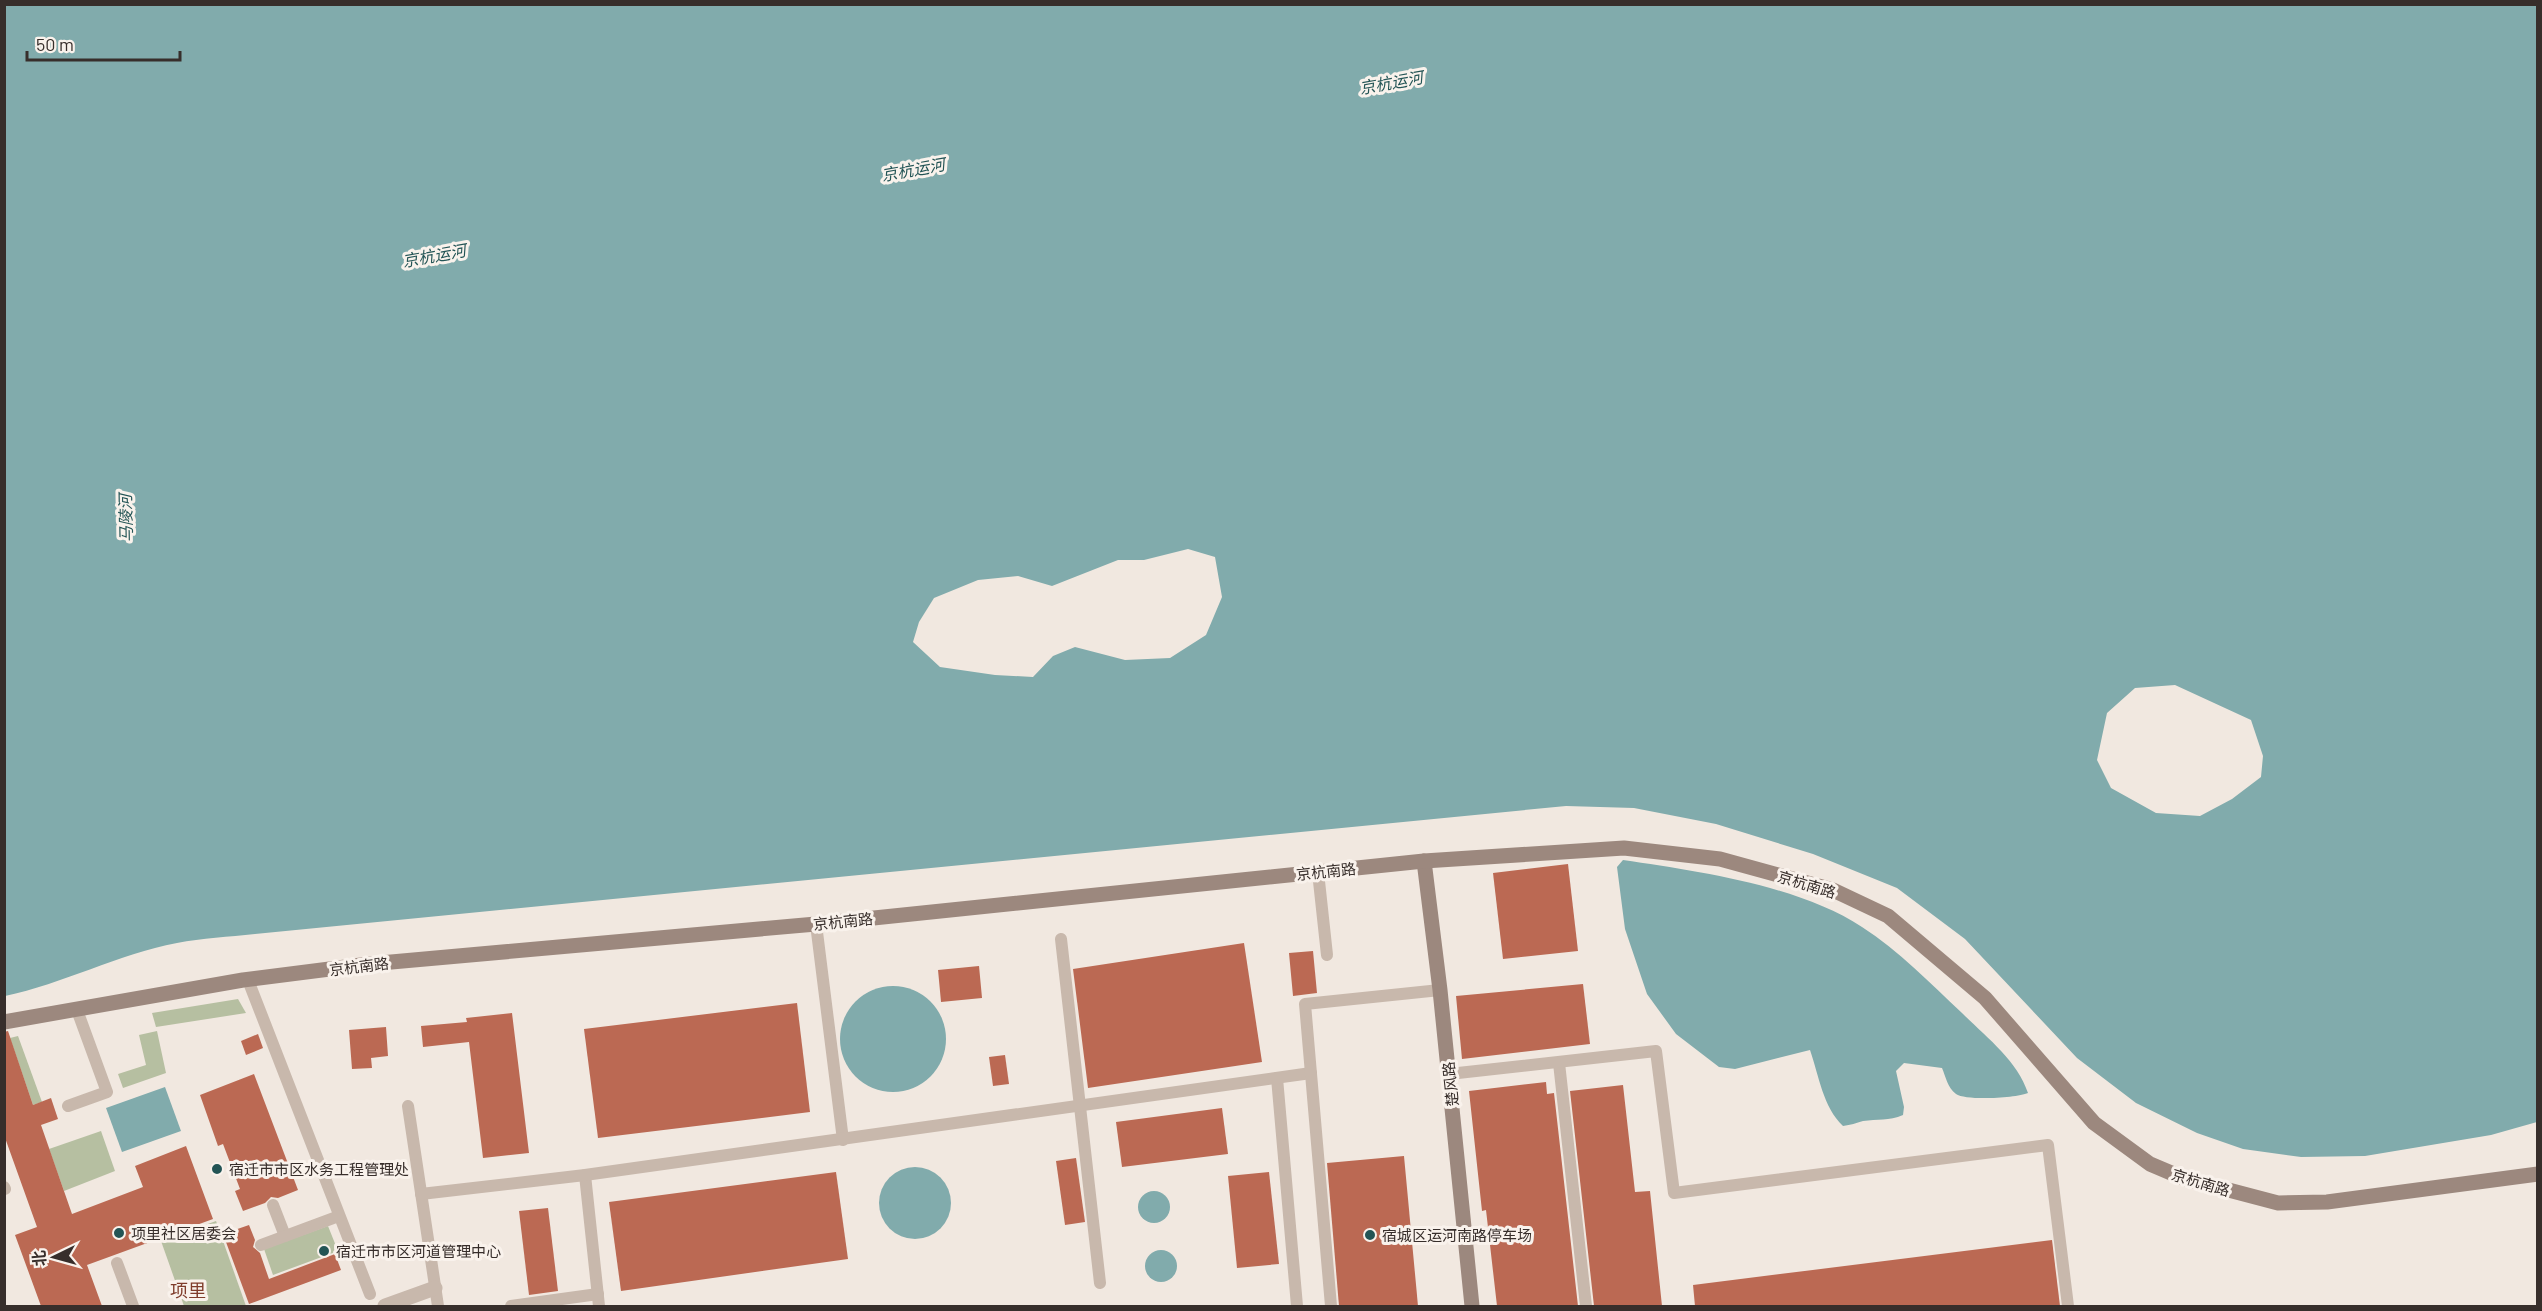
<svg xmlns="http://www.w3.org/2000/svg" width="2542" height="1311" font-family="Barlow,'Noto Sans SC',sans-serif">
<rect width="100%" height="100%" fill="#f1e8e0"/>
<!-- green -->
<g fill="#b6bfa1">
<polygon points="238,999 246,1013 156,1027 152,1013"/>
<polygon points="157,1031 166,1073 123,1088 118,1074 146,1065 139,1035"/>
<polygon points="18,1036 42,1102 33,1105 10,1038"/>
<polygon points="101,1131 115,1171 64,1191 49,1149"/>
<polygon points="216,1221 246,1306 184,1306 161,1241"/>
<polygon points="328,1226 338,1251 273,1275 264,1249"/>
</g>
<!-- water -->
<g fill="#81abac" fill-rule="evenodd">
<path d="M5,4L2537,5V1122L2491,1135L2365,1156L2301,1157L2243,1149L2197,1133L2136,1103L2077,1058L1965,939L1897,888L1813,854L1716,824L1634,808L1566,806L255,934C229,937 202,938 177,943C118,954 63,984 5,996ZM1188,549L1215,557L1222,597L1206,635L1170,658L1125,660L1075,647L1053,656L1033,677L995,675L940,667L913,642L919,622L934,598L978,580L1018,576L1052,586L1118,560H1144ZM2175,685L2251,720L2263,756L2261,777L2232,799L2200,816L2156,813L2111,788L2097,760L2107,713L2135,688Z"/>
<path d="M1623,860C1697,871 1798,885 1862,927C1899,951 1930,983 1962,1013C1986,1037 2017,1060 2028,1093C2016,1098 1966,1101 1956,1094C1947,1087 1946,1077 1942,1068L1904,1063L1896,1071L1904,1107L1903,1115C1889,1121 1877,1119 1863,1121C1856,1123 1851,1125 1843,1126C1823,1107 1819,1076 1810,1050L1735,1069L1719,1067L1676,1034L1647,994L1625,929L1617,867Z"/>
<circle cx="893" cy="1039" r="53"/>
<polygon points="165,1087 181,1131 122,1152 106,1108"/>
<circle cx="915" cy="1203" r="36"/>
<circle cx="1154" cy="1207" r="16"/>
<circle cx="1161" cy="1266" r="16"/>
</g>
<!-- building -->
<g fill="#bb6953">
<polygon points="1568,864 1578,951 1503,959 1493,873"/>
<polygon points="1244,943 1262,1062 1088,1088 1073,969"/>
<polygon points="1313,951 1317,993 1293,996 1289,953"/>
<polygon points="979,966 982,998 941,1002 938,970"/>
<polygon points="1583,984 1590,1044 1462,1059 1456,996"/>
<polygon points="797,1003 810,1112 598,1138 584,1029"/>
<polygon points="512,1013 529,1153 483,1158 469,1042 423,1047 421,1026 467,1022 466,1018"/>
<polygon points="386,1027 388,1056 371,1058 372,1068 352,1069 349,1030"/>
<polygon points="8,1031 33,1105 51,1098 58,1119 41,1125 72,1214 143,1187 135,1166 186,1146 213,1219 87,1265 102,1306 41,1306 15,1235 37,1227 4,1135 4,1032"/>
<polygon points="258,1034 263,1048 246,1055 241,1041"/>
<polygon points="1005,1055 1009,1084 993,1086 989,1057"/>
<polygon points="254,1074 298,1190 278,1198 271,1197 265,1203 243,1211 235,1191 240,1189 223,1144 218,1146 200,1095"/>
<polygon points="1546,1082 1547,1094 1554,1093 1578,1306 1497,1306 1486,1210 1482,1211 1469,1091"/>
<polygon points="1623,1085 1635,1192 1650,1191 1662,1306 1594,1306 1570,1091"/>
<polygon points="1222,1108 1228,1154 1122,1167 1116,1122"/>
<polygon points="1404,1156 1418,1306 1339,1306 1327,1163"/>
<polygon points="1076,1158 1085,1222 1065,1225 1056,1161"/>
<polygon points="836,1172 848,1259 621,1291 609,1202"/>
<polygon points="1269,1172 1279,1264 1237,1268 1228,1176"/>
<polygon points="548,1208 558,1291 529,1295 519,1211"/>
<polygon points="249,1225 255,1240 253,1247 260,1253 269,1279 335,1254 341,1270 249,1304 223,1234"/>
<polygon points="2052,1240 2060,1306 1695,1306 1693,1285"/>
</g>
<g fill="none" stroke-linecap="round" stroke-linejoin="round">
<!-- lane -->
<g stroke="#c8b8ac" stroke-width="12">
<polyline points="1318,872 1327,955"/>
<polyline points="816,924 843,1140"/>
<polyline points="1061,939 1100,1283"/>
<polyline points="248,980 370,1294"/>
<polyline points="1559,1063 1586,1306"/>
<polyline points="1449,1074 1656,1051 1674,1193 2048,1145 2068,1306"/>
<polyline points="1277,1078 1297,1306"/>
<polyline points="68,1106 107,1092 77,1010"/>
<polyline points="408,1106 438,1306"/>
<polyline points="585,1175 599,1306"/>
<polyline points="4,1187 5,1189"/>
<polyline points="421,1194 585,1175 1311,1073"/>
<polyline points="273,1205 285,1236"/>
<polyline points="261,1245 339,1216"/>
<polyline points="117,1263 133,1306"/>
<polyline points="511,1306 598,1294"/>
<polyline points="1331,1306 1305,1004 1440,990"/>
</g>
<!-- street -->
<polyline stroke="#c8b8ac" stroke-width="15" points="385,1306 435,1288"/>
<!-- secondary -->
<g stroke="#9c887e" stroke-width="15">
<polyline points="1424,861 1440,990 1472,1306"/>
<polyline points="4,1022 243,980 369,964 816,924 1424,861 1624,848 1720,859 1833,890 1888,916 1985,998 2094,1123 2150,1164 2183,1178 2278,1203 2327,1202 2538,1174"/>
</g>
</g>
<!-- markers -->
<g fill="#235455" stroke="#f9f2ec" stroke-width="2">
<circle cx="217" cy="1169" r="6"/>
<circle cx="119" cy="1233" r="6"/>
<circle cx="1370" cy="1235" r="6"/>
<circle cx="324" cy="1251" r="6"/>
</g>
<g text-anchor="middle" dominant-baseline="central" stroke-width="6" stroke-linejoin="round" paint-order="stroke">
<!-- street labels -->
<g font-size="15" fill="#372e2b" stroke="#f9f2ec">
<text transform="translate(1326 871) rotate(-6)">京杭南路</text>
<text transform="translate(1807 884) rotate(17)">京杭南路</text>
<text transform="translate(843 921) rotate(-6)">京杭南路</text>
<text transform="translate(359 966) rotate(-7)">京杭南路</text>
<text transform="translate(1450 1084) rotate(-96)">楚风路</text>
<text transform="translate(2201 1182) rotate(17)">京杭南路</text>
</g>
<!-- poi labels -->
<g font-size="15" fill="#372e2b" stroke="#f9f2ec" text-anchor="start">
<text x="229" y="1169">宿迁市市区水务工程管理处</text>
<text x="131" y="1233">项里社区居委会</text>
<text x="1382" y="1235">宿城区运河南路停车场</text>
<text x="336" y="1251">宿迁市市区河道管理中心</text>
</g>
<!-- water labels -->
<g font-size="16" font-style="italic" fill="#235455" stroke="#f9f2ec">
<text transform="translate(1391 82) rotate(-10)">京杭运河</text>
<text transform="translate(913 169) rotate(-10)">京杭运河</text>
<text transform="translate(434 255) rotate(-10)">京杭运河</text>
<text transform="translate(125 518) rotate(-91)">马陵河</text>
</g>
<!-- quarter labels -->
<g font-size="18" fill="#7f3c2b" stroke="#f9f2ec">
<text x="188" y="1290">项里</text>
</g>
</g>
<!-- border -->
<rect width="2542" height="1311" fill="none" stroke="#372e2b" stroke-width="12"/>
<!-- north arrow -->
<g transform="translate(54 1257) rotate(265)" stroke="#f9f2ec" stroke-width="4.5" paint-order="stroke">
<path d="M0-4.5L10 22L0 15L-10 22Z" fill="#372e2b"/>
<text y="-9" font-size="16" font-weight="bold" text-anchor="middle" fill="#372e2b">北</text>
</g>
<!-- scale -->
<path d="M27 51v9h153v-9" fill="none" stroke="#372e2b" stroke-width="3"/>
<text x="36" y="51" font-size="18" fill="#372e2b" stroke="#f9f2ec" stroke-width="4.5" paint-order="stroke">50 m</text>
</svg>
